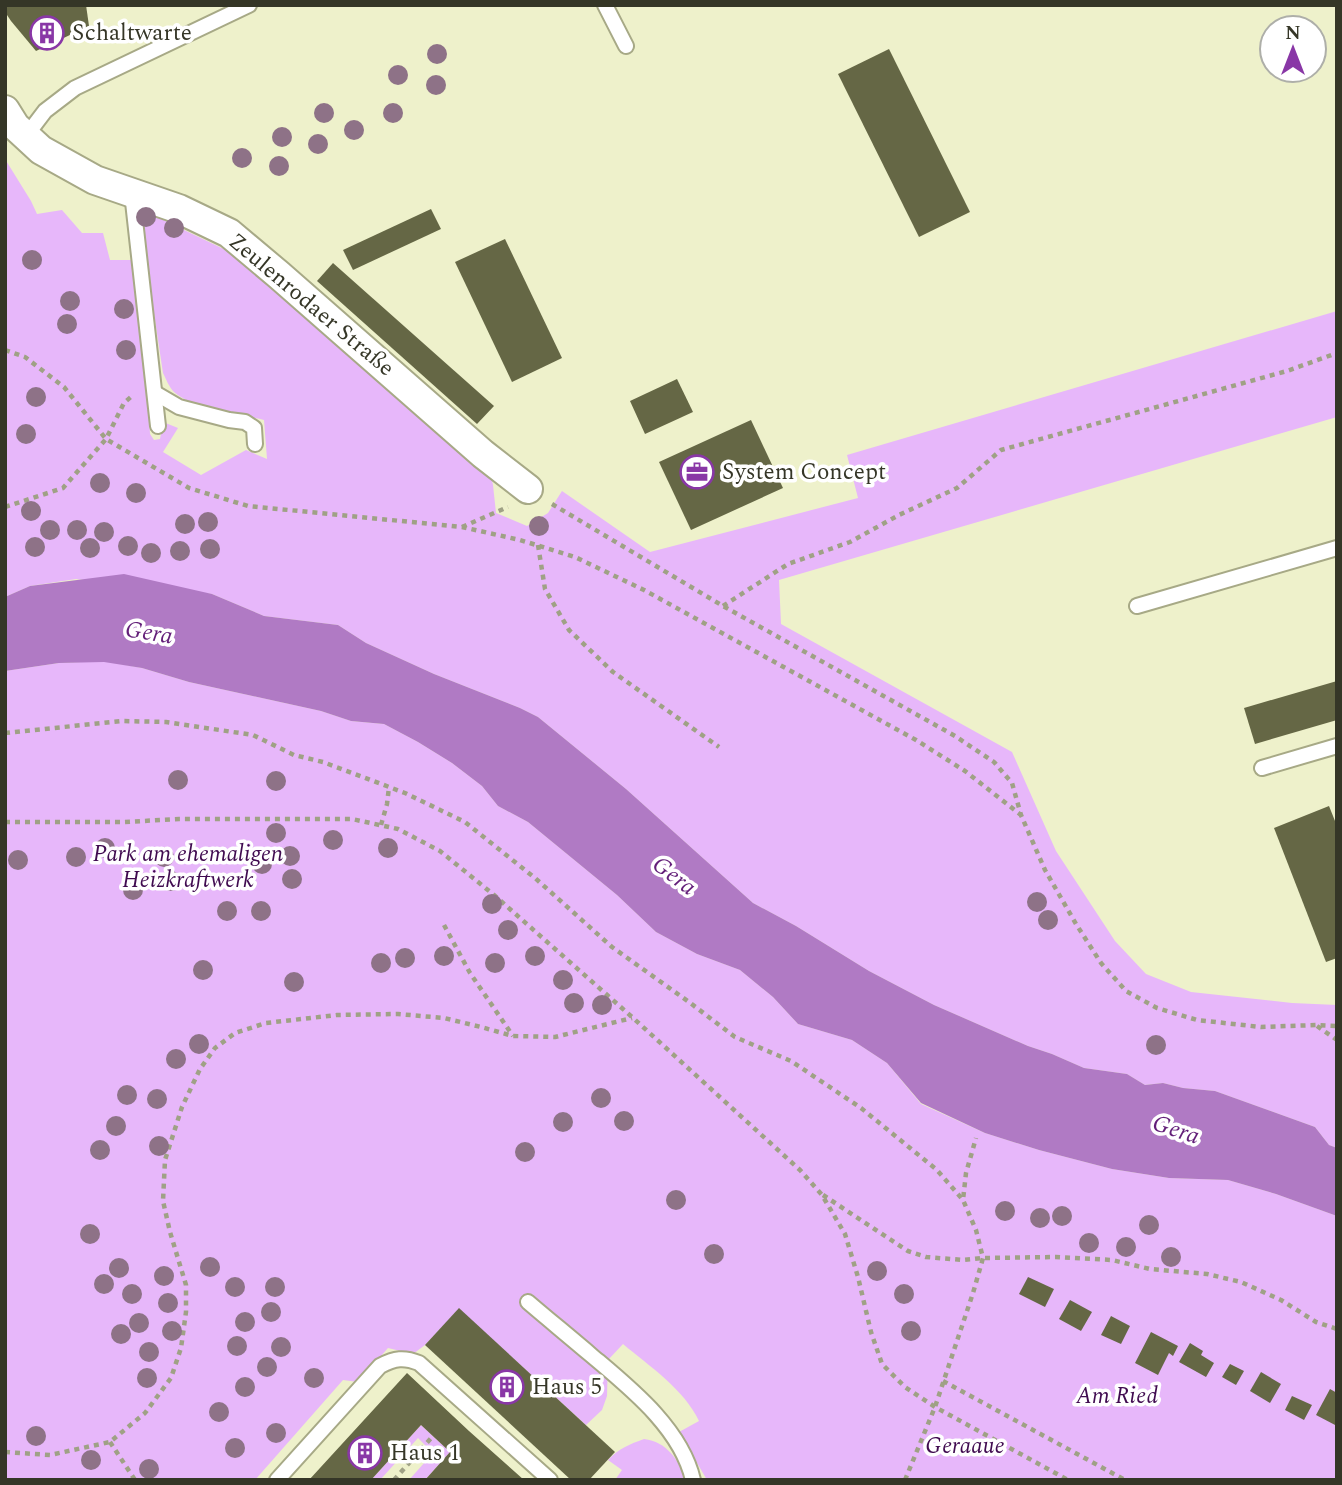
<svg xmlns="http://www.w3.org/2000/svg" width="1342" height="1485" font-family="Spectral,serif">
<rect width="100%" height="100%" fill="#eef1cb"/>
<!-- green -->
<g fill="#e7b7fa">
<path d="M5,159L31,201L37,214L62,210L82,233H103L110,260H133L148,397L150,434L154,440L160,439L163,422L178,428L163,452L201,475L246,450L267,459L264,420C239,414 193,409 174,392C169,387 166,379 163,373L139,214L149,209L157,217L232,253L399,397L489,467L493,485L496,513L527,526L548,513L562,491L650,552L858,498L847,455L1337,311V417L779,580L781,624L1012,752L1056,851L1115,941L1146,974L1191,992L1292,1003L1337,1005V1148L1329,1145L1315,1127L1215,1091L1183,1088L1163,1083L1145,1085L1127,1074L1084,1068L1052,1054L1028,1046L934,1005L869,971L796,926L753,903L626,789L538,717L520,708L434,674L366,643L338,625L264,616L212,594L76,579L30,586L5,597Z"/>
<path d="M104,661L142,668L189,682L321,711L351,721L384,724L418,742L452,763L482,786L498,806L528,822L617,895L656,932L697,954L740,970L773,997L798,1024L852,1040L887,1063L921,1104L985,1133L1039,1150L1112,1169L1169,1178L1228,1180L1276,1194L1337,1216V1480H707L679,1432L699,1421C684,1389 649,1366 623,1344L608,1360L607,1396L602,1410L586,1425L459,1309L425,1345L413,1354L388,1348L358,1382L343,1380L255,1480H5V671L59,663Z"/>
<polygon points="421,1425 450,1452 425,1480 409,1480 433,1453 418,1438 380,1480 371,1480"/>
<path d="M644,1439C667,1442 678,1459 686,1480H615L622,1470L608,1460C618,1449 630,1444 644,1439Z"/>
</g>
<!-- water -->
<polygon fill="#b07ac4" points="124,574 212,594 264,616 338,625 366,643 434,674 520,708 538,717 626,789 753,903 796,926 869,971 934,1005 1028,1046 1052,1054 1084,1068 1127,1074 1145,1085 1163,1083 1183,1088 1215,1091 1315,1127 1329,1145 1337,1148 1337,1216 1276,1194 1228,1180 1169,1178 1112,1169 1039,1150 985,1133 921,1103 887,1063 852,1040 798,1024 773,997 740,970 697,954 656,932 617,895 528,822 498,806 482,786 452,763 418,742 384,724 351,721 321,711 189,682 142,668 104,662 59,663 5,671 5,597 30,586"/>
<!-- building -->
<g fill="#656745">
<polygon points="5,5 86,5 89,26 36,51 11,21 5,12"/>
<polygon points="889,49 970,212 919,237 838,74"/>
<polygon points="431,209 441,229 353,270 343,250"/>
<polygon points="505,239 562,358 512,382 455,262"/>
<polygon points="333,263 494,406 477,424 317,281"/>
<polygon points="677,379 693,412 645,434 630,401"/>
<polygon points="751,420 783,488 691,530 659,462"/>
<polygon points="1337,681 1337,720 1255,744 1244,708"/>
<polygon points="1329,806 1337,826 1337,958 1326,962 1274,828"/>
<polygon points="1028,1277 1054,1289 1045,1307 1019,1294"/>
<polygon points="1070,1300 1092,1312 1081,1331 1059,1319"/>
<polygon points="459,1308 615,1452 589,1480 571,1480 425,1345"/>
<polygon points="1111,1316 1130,1326 1121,1344 1101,1335"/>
<polygon points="1151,1332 1178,1346 1173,1356 1169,1353 1158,1375 1135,1363"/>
<polygon points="1190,1343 1203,1351 1201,1355 1214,1363 1206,1377 1179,1362"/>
<polygon points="1230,1364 1244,1371 1236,1385 1222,1377"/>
<polygon points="1261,1372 1281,1384 1270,1403 1250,1391"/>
<polygon points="407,1373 469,1431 524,1480 425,1480 450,1452 421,1425 371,1480 309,1480"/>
<polygon points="1330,1389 1337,1393 1337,1426 1316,1415"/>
<polygon points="1292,1396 1312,1405 1304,1420 1285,1410"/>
</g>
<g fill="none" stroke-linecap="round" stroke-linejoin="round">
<defs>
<g id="lane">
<polyline points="605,5 626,46"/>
<polyline points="26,136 45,111 75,88 249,5"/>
<polyline points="132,193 158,426"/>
<polyline points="155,393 179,407 229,420 245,422 254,428 255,444"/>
<polyline points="1137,606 1337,548"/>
<polyline points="1262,768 1337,746"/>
<path d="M528,1302C549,1320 570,1337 591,1355C630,1388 681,1428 693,1480"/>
<path d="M277,1480L380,1366C395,1358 404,1357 419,1363L550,1480"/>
</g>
<polyline id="street" points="5,110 15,126 41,150 95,180 179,209 229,233 279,275 483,454 528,489"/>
</defs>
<!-- lane casing -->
<use href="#lane" stroke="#a7a986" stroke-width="18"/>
<!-- street casing -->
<use href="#street" stroke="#a7a986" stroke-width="32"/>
<!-- path -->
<g stroke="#9fa185" stroke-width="4.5" stroke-dasharray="5 5" stroke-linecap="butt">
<polyline points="5,350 25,357 64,387 106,439 189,488 248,506 462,527 520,540 575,557 644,590 916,740 965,771 1021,815"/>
<polyline points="552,504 723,606 955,736 994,762 1012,783 1021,815 1045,870 1076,924 1101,963 1126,991 1157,1008 1197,1020 1261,1027 1316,1025 1337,1026"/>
<polyline points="5,507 63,488 106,439 124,403 132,396"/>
<polyline points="462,527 508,507"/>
<polyline points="538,545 545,589 569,630 613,672 719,747"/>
<polyline points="723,606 788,564 850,542 899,515 957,488 1001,450 1287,371 1337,353"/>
<polyline points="5,733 122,721 166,722 253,735 294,755 323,762 405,793 465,822 535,878 612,947 689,1002 735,1037 791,1061 861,1108 937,1170 963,1200"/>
<polyline points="5,822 125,822 179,819 352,819 398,829 440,851 494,895 632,1017 800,1170 822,1195 845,1234 858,1277 871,1332 882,1364 905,1387 935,1407 1068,1480"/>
<polyline points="381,825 387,804 389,787"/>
<polyline points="444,925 470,973 513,1036"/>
<polyline points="1317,1026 1337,1040"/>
<polyline points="823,1195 908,1251 926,1257 963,1260 983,1258 1056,1257 1112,1260 1150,1269 1207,1274 1241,1282 1281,1300 1316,1322 1337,1329"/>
<polyline points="943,1381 1125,1480"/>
<polyline points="110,1442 135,1480"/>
<polyline points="5,1452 50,1455 110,1442 145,1413 171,1378 181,1348 186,1312 186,1285 170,1232 163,1201 165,1160 182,1107 200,1069 215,1048 235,1033 266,1023 337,1015 398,1014 444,1018 481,1027 513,1036 555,1037 632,1018"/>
<polyline points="394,1480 433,1436"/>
<polyline points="905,1480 935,1407 973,1293 983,1258 976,1230 963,1200 966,1173 976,1138"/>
</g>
<!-- lane -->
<use href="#lane" stroke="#fff" stroke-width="14"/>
<!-- street -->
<use href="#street" stroke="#fff" stroke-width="28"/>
</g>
<!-- trees -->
<g fill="#8e7287">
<circle cx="437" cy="54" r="10"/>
<circle cx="398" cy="75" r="10"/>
<circle cx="436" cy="85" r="10"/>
<circle cx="324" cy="113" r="10"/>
<circle cx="393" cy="113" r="10"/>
<circle cx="354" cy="130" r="10"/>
<circle cx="282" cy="137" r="10"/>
<circle cx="318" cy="144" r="10"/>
<circle cx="242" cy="158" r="10"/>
<circle cx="279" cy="166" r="10"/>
<circle cx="146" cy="217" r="10"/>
<circle cx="174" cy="228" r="10"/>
<circle cx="32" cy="260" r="10"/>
<circle cx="70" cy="301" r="10"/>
<circle cx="124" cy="309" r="10"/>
<circle cx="67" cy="324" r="10"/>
<circle cx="126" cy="350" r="10"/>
<circle cx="36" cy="397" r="10"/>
<circle cx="26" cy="434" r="10"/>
<circle cx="100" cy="483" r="10"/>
<circle cx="136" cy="493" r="10"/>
<circle cx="31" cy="511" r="10"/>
<circle cx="208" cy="522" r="10"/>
<circle cx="185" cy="524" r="10"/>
<circle cx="539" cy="526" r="10"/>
<circle cx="50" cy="530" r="10"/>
<circle cx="77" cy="530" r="10"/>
<circle cx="104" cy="532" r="10"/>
<circle cx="128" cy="546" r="10"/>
<circle cx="35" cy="547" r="10"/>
<circle cx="90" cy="548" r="10"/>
<circle cx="210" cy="549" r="10"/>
<circle cx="180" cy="551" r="10"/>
<circle cx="151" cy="553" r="10"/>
<circle cx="178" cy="780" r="10"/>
<circle cx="276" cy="781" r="10"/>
<circle cx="276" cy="833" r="10"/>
<circle cx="333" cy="840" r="10"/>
<circle cx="105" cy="848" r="10"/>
<circle cx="388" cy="848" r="10"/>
<circle cx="290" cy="856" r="10"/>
<circle cx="76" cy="857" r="10"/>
<circle cx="164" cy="857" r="10"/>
<circle cx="18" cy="860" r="10"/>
<circle cx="262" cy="864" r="10"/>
<circle cx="292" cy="879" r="10"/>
<circle cx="171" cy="881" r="10"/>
<circle cx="133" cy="890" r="10"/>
<circle cx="1037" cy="902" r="10"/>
<circle cx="492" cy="904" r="10"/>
<circle cx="227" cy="911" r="10"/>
<circle cx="261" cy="911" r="10"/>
<circle cx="1048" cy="920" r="10"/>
<circle cx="508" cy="930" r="10"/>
<circle cx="444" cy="956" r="10"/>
<circle cx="535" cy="956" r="10"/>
<circle cx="405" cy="958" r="10"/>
<circle cx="381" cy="963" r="10"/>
<circle cx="495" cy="963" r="10"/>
<circle cx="203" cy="970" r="10"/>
<circle cx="563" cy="980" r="10"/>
<circle cx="294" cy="982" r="10"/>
<circle cx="574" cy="1003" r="10"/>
<circle cx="602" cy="1005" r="10"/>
<circle cx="199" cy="1044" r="10"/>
<circle cx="1156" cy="1045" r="10"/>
<circle cx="176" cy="1059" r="10"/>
<circle cx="127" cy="1095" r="10"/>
<circle cx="601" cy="1098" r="10"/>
<circle cx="157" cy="1099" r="10"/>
<circle cx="624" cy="1121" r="10"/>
<circle cx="563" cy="1122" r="10"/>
<circle cx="116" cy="1126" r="10"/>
<circle cx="159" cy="1146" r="10"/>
<circle cx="100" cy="1150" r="10"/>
<circle cx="525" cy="1152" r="10"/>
<circle cx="676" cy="1200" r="10"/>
<circle cx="1005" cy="1211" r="10"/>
<circle cx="1062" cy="1216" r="10"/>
<circle cx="1040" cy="1218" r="10"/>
<circle cx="1149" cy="1225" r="10"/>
<circle cx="90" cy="1234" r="10"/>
<circle cx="1089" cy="1243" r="10"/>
<circle cx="1126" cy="1247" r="10"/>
<circle cx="714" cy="1254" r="10"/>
<circle cx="1171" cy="1257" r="10"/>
<circle cx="210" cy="1267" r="10"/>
<circle cx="119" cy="1268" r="10"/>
<circle cx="877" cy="1271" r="10"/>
<circle cx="164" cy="1276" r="10"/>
<circle cx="104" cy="1284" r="10"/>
<circle cx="235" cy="1287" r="10"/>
<circle cx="275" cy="1287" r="10"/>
<circle cx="132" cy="1294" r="10"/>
<circle cx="904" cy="1294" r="10"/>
<circle cx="168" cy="1303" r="10"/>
<circle cx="271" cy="1312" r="10"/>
<circle cx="245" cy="1322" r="10"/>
<circle cx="139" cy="1323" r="10"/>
<circle cx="172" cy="1331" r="10"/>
<circle cx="911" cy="1331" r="10"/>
<circle cx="121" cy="1334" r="10"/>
<circle cx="237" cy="1346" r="10"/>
<circle cx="281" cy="1347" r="10"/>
<circle cx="149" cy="1352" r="10"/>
<circle cx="267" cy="1367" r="10"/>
<circle cx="147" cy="1378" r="10"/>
<circle cx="314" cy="1378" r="10"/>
<circle cx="245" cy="1387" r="10"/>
<circle cx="219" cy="1412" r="10"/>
<circle cx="276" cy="1433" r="10"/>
<circle cx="36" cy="1436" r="10"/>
<circle cx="235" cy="1448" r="10"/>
<circle cx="91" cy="1460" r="10"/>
<circle cx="149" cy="1469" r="10"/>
</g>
<!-- icons -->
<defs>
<symbol id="building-ring" viewBox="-11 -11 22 22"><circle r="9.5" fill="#fff" stroke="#8937a6" stroke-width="1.5"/><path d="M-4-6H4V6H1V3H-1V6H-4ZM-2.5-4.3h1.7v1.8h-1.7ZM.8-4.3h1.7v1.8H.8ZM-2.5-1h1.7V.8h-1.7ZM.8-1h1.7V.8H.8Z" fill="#8937a6"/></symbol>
<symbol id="office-ring" viewBox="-11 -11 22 22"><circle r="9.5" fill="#fff" stroke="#8937a6" stroke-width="1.5"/><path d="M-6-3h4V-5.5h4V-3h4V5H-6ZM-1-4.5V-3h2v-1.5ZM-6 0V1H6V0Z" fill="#8937a6"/></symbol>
</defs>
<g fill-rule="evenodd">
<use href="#building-ring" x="28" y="14" width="38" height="38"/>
<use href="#office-ring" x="678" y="453" width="38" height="38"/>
<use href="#building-ring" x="488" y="1368" width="38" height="38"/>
<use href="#building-ring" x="346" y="1434" width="38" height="38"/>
</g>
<g text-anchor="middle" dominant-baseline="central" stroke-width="7" stroke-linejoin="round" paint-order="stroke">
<!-- poi labels -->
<g font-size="23" fill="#353627" stroke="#fff" text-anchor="start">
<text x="72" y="33">Schaltwarte</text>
<text x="722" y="472">System Concept</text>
<text x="532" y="1387">Haus 5</text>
<text x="390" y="1453">Haus 1</text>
</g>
<!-- street labels -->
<g font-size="23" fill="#353627" stroke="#fff">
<text transform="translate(311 305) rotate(40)">Zeulenrodaer Straße</text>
</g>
<!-- park labels -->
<g font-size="23" font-style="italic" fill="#400b50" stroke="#fff">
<text x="188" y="854">Park am ehemaligen<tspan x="188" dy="26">Heizkraftwerk</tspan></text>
<text x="1117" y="1396">Am Ried</text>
<text x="965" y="1446">Geraaue</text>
</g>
<!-- water labels -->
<g font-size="24" font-style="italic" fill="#631f79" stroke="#fff">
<text transform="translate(149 633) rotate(9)">Gera</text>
<text transform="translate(674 876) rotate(37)">Gera</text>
<text transform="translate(1176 1130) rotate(18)">Gera</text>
</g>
</g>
<!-- border -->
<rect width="1342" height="1485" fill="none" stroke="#353627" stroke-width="14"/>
<!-- north arrow -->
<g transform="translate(1293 49)"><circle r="33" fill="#ffffff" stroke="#aeafa9" stroke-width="2"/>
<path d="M0-5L12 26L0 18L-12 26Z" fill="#8937a6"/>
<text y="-10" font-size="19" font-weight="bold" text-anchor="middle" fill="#353627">N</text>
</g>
</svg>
